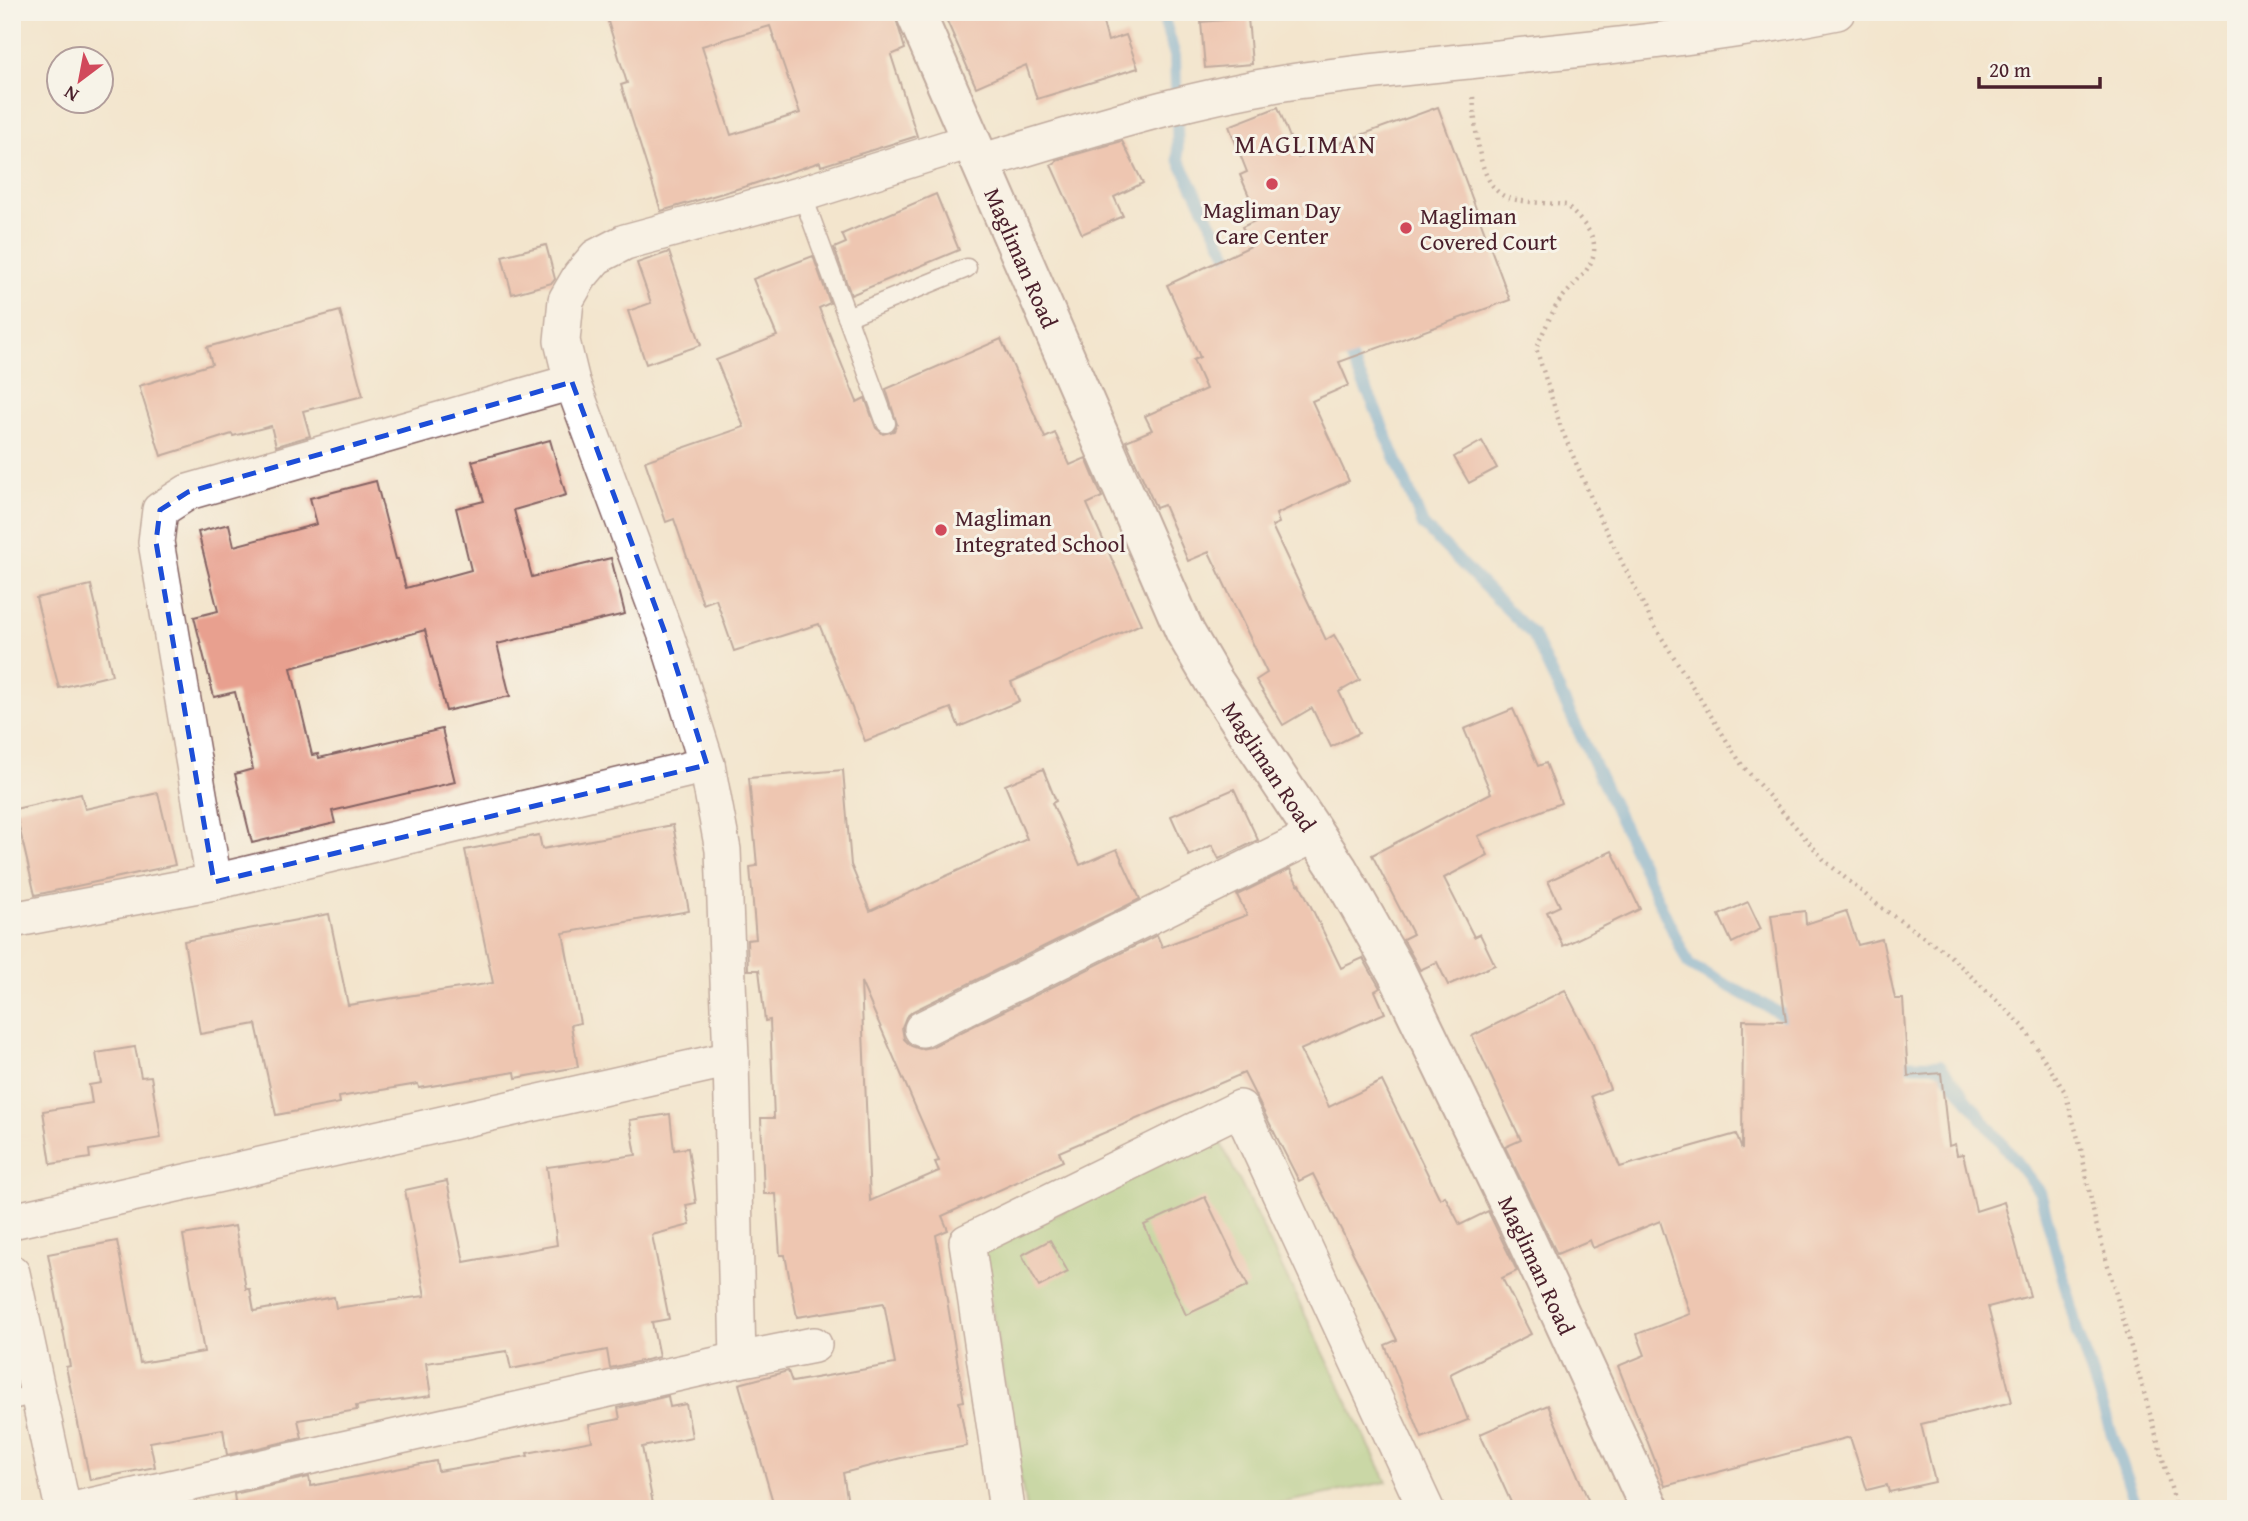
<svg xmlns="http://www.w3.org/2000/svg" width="2248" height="1521" font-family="'Gentium Book Plus',serif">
<rect width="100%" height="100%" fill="#f7f3e8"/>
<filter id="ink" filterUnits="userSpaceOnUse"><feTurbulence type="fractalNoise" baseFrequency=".0143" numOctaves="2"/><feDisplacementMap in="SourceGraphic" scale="14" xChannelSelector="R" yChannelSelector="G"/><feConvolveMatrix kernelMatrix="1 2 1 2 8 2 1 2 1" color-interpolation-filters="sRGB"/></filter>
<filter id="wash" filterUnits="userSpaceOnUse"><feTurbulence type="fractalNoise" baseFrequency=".00686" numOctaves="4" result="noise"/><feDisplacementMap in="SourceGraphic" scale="28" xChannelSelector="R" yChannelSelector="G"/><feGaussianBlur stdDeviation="1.57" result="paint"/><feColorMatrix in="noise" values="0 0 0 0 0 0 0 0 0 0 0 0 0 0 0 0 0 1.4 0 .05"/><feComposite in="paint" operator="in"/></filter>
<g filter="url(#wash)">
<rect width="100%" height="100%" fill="#f3e5cd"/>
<!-- green -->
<polygon fill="#99c674" stroke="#727250" stroke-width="2" points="1217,1135 1387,1482 1251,1509 1026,1509 982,1251"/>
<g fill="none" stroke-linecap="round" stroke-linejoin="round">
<!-- stream -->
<g stroke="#61a4d5" stroke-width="12">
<polyline points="1162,12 1175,56 1178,158 1236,271"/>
<polyline points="1336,353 1349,355 1372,401 1423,525 1533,635 1689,965 1798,1023"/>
<polyline points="1891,1064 1940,1065 2040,1192 2078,1333 2137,1509"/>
</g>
</g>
<g id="blocks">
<!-- building -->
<g fill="#e8a08f" fill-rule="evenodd">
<path d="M605,12H894L905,49L891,55L917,136L821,166L820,162L747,186L661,211L621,85L627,83ZM770,26L800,113L731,135L702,46Z"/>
<polygon points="943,12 1100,12 1108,41 1126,35 1138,68 1037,99 1026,65 976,87"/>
<polygon points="1248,18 1252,64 1205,68 1201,22"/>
<polygon points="1278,107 1298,158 1438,107 1510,300 1339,362 1349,385 1312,401 1349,481 1276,514 1279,523 1272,526 1326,640 1334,635 1360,680 1339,692 1359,733 1331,747 1312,708 1283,725 1256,680 1267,673 1209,552 1188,561 1164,505 1156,508 1126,441 1152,430 1145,416 1206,389 1193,360 1200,357 1167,285 1251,246 1242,227 1259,219 1240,175 1247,172 1229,126"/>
<polygon points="1122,141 1143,183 1114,197 1123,216 1082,234 1051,165 1056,162 1056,160"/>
<polygon points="936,194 959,250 851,295 834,248 846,243 842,234"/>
<polygon points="546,245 555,279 552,283 512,294 502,256"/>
<polygon points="669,252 701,345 646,364 628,311 651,303 637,263"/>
<polygon points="813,256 830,303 819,308 857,402 865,398 876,428 883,434 894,431 897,424 886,389 1001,339 1045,438 1055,433 1070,465 1086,458 1102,497 1087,504 1141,624 1011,682 1019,701 959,727 951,708 865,741 819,624 734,651 716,599 703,604 674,519 666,522 645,461 744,427 716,360 777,336 753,279"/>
<polygon points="340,311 363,396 303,411 310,436 276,446 271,426 233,436 232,434 161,456 139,386 212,364 207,347"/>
<polygon points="550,440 566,495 514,510 532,577 611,558 625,614 497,644 510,696 446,711 425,630 291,668 312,755 318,754 319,758 442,729 455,782 332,811 335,823 252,843 235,774 253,769 235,692 214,697 194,617 218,611 198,532 229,524 234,546 317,524 310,498 376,481 396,559 398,559 406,588 471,570 456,508 484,501 472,461"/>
<polygon points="1482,441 1497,468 1469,483 1454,457"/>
<polygon points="91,585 112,675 59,688 36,598"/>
<polygon points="1513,709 1538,766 1546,763 1561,803 1478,836 1488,855 1444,878 1474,937 1480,934 1495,965 1448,985 1437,962 1420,970 1403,939 1413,934 1372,855 1491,793 1464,729"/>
<path d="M1043,769L1056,801L1052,803L1080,865L1117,849L1140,899L913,1011L906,1017L902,1027L904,1039L911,1046L920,1049L931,1047L1157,935L1162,947L1247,915L1237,895L1290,869L1298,885L1300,884L1341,968L1363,958L1380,988L1375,991L1385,1013L1300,1050L1329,1107L1382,1081L1440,1199L1445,1196L1460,1225L1488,1211L1517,1271L1502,1278L1531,1334L1450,1374L1468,1420L1422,1438L1385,1345L1397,1340L1313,1174L1299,1181L1244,1073L1059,1152L1063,1161L942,1216L948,1230L936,1235L964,1401L959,1402L967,1446L901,1458L843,1473L849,1509H775L739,1384L788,1371L792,1382L895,1364L884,1303L797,1317L785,1255H780L776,1194H764L761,1118H774L770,1020L765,1021L759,970H748L747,940L756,939L750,867L757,866L749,778L843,770L851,865L870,911L1027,839L1005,785ZM861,982L939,1161L935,1162L939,1171L870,1201Z"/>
<polygon points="1234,789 1258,840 1219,859 1212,845 1189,856 1171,816"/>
<polygon points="158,793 175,865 35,895 15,809 81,794 85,809"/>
<polygon points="673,825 689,911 563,933 580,1023 571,1025 578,1067 516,1078 515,1072 419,1088 418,1084 339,1097 340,1103 276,1115 256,1024 200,1034 184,941 329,914 348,1005 493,983 465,850 539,835 542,849"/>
<polygon points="1612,851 1640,909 1563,946 1547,912 1560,906 1548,881"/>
<polygon points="1748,902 1761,929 1732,943 1719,915"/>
<polygon points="1805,911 1806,924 1846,911 1858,945 1882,939 1895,999 1903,999 1908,1076 1941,1073 1949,1146 1955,1144 1957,1155 1963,1154 1976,1211 2004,1202 2030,1296 1988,1307 2012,1402 1921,1424 1935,1482 1889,1492 1887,1485 1867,1490 1850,1437 1665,1486 1618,1366 1645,1355 1637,1334 1690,1314 1660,1221 1593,1248 1590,1240 1557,1254 1505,1147 1521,1140 1472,1036 1565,990 1592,1042 1610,1089 1591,1096 1620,1167 1736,1134 1742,1150 1743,1020 1786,1021 1771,915"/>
<polygon points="135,1047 141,1077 151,1076 161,1138 89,1150 90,1158 51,1164 43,1111 92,1103 89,1085 101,1083 96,1053"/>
<polygon points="670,1114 674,1150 688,1148 696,1203 686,1205 690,1225 652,1235 669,1319 652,1322 659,1357 610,1368 607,1350 511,1369 507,1351 426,1363 431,1396 356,1406 357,1410 298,1420 302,1438 227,1455 223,1429 150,1442 155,1467 90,1480 66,1367 70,1366 48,1254 117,1241 140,1363 204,1352 183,1235 235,1226 246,1289 250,1289 254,1311 334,1297 336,1308 425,1296 405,1190 447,1181 464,1262 557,1245 547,1167 636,1155 630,1120"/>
<polygon points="1205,1197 1248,1286 1186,1315 1144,1225"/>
<polygon points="1050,1240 1068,1272 1039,1287 1022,1255"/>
<polygon points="668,1396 670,1407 686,1404 692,1437 642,1447 654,1509 236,1509 234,1494 309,1477 311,1486 436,1461 438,1471 528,1456 527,1453 592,1441 589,1425 620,1419 618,1408"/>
<polygon points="1548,1405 1592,1509 1514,1509 1480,1434"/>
</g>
</g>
</g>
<g filter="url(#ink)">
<use href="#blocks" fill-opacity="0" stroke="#856464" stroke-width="2"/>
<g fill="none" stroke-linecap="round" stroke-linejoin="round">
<defs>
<g id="service">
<polyline points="802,194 886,423"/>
<polyline points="847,317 967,268"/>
<polyline points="12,1400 39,1393"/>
</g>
<g id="minor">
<path d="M980,162C1085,131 1189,97 1297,81C1477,56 1659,48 1837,12"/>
<polyline points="214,882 156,542 160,510 188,492 572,382"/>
<polyline points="12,920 214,882 707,765"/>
<polyline points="922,1029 1316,834"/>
<polyline points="12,1221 731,1059"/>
<polyline points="12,1273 63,1509"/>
<polyline points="738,1360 731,1059 723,850 707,765 667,638 572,382 562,341 566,300 580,276 596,257 625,242 802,194 970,141"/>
<polyline points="77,1509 738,1360 814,1345"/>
<polyline points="1007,1509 967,1242 1240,1108 1426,1509"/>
</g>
<g id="tertiary">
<path id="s1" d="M915,12L1185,632L1213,680L1338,869L1397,973L1524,1235L1650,1509"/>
</g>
</defs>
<!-- service casing -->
<use href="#service" stroke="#856464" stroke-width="21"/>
<!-- minor casing -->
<use href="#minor" stroke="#856464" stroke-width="38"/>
<!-- tertiary casing -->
<use href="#tertiary" stroke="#856464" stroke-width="42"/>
<!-- path -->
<path stroke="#856464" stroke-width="4.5" stroke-dasharray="2 5" stroke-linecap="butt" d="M1473,97C1476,126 1476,191 1512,199C1529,203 1549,203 1566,205C1576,216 1593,230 1594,245C1597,271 1565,289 1555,308C1548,321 1542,335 1536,348L1561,428L1598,514L1653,624L1742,765L1825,861L1879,906L1947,953L2023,1026L2065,1092L2081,1149L2095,1220L2177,1509"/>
<!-- service -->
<use href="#service" stroke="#fff" stroke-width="18"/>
<!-- minor -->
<use href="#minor" stroke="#fff" stroke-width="35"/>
<!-- tertiary -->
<use href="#tertiary" stroke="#fff" stroke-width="38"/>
</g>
</g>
<!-- marked area -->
<path d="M0 0H2248V1521H0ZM572,382L667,638L707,765L214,882L156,542L160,510L188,492Z" fill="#f3e5cd" fill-opacity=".55" fill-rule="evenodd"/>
<path fill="none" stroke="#1d4ed8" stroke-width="5" stroke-dasharray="14 9" stroke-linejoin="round" d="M572,382L667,638L707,765L214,882L156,542L160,510L188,492Z"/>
<!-- markers -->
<g fill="#d1495b" stroke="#f7f3e8" stroke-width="2.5">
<circle cx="1272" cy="184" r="7"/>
<circle cx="1406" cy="228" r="7"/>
<circle cx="941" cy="530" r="7"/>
</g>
<g text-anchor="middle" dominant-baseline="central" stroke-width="6" stroke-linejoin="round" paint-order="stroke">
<!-- poi labels -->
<g font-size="23" fill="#4a1f2b" stroke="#f7f3e8" text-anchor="start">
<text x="1272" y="209" text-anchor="middle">Magliman Day<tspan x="1272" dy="26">Care Center</tspan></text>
<text x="1420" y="215">Magliman<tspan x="1420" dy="26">Covered Court</tspan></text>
<text x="955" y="517">Magliman<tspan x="955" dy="26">Integrated School</tspan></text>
</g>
<!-- street labels -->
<g font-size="23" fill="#4a1f2b" stroke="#f7f3e8">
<text stroke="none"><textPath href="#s1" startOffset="268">Magliman Road</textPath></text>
<text stroke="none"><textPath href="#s1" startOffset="835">Magliman Road</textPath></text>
<text stroke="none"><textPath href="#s1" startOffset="1402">Magliman Road</textPath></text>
</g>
<!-- quarter labels -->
<g font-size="26" letter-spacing="2" fill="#4a1f2b" stroke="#f7f3e8">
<text x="1306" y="143">MAGLIMAN</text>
</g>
</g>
<!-- margin -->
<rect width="2248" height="1521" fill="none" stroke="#f7f3e8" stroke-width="42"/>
<!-- north arrow -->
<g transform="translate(80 80) rotate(212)"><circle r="33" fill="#f7f3e8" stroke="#b29e9c" stroke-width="2"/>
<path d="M0-5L12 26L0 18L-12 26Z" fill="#d1495b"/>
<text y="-10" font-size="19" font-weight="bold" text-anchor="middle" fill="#4a1f2b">N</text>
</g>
<!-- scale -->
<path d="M1979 77v10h121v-10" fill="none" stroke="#4a1f2b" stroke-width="3.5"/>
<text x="1989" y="77" font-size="21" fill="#4a1f2b" stroke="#f7f3e8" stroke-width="5" paint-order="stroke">20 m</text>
</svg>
